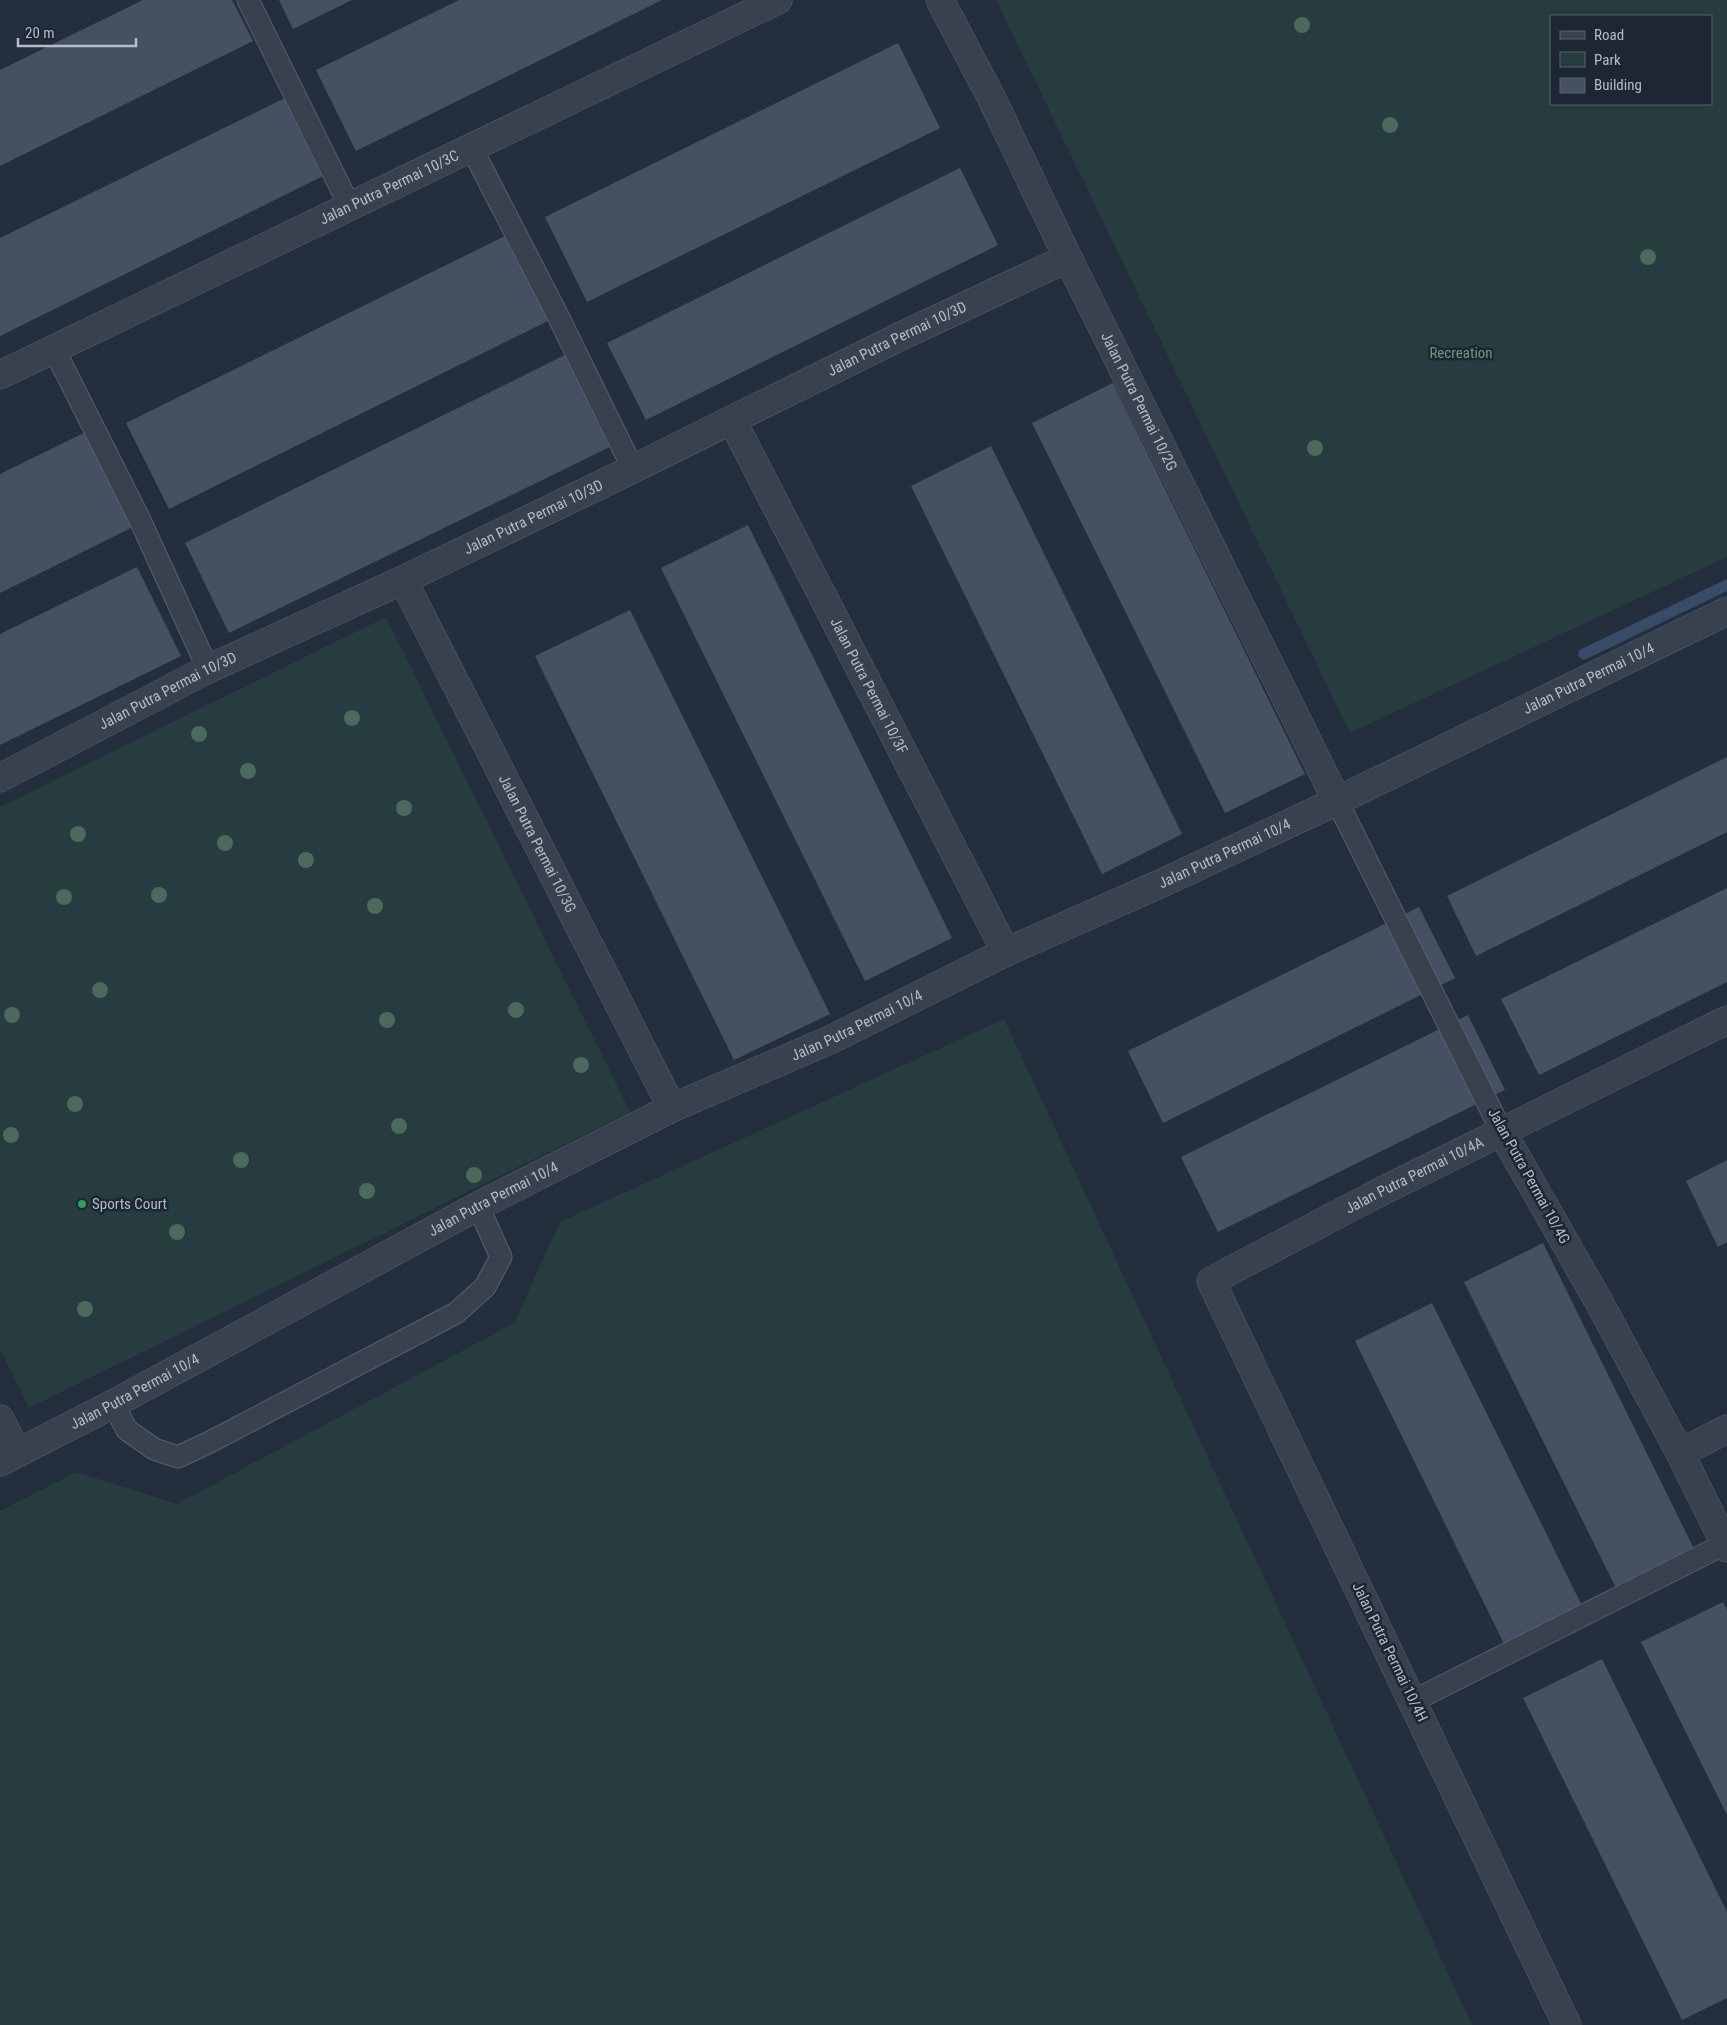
<svg xmlns="http://www.w3.org/2000/svg" width="1727" height="2025" font-family="'Roboto Condensed',sans-serif">
<rect width="100%" height="100%" fill="#242f3e"/>
<!-- green -->
<g fill="#263c3f" fill-rule="evenodd">
<path d="M996,0H1727V557L1350,733ZM1551,16H1711V104H1551Z"/>
<polygon points="386,617 630,1112 29,1408 0,1349 0,807"/>
<polygon points="1004,1019 1472,2025 0,2025 0,1511 76,1472 177,1504 514,1323 560,1222"/>
</g>
<g fill="none" stroke-linecap="round" stroke-linejoin="round">
<!-- stream -->
<polyline stroke="#394c67" stroke-width="11" points="1584,654 1727,585"/>
</g>
<!-- building -->
<g fill="#455162">
<polygon points="143,0 232,0 253,41 0,166 0,70"/>
<polygon points="279,0 352,0 293,29"/>
<polygon points="459,0 662,0 356,151 316,70"/>
<polygon points="898,43 940,128 587,302 545,217"/>
<polygon points="285,98 323,176 0,336 0,238"/>
<polygon points="960,168 998,245 646,420 607,343"/>
<polygon points="507,235 550,320 169,509 126,423"/>
<polygon points="571,352 616,444 229,633 185,543"/>
<polygon points="1113,383 1305,774 1225,813 1032,423"/>
<polygon points="92,429 139,524 0,593 0,474"/>
<polygon points="991,446 1182,834 1102,874 911,486"/>
<polygon points="748,525 952,938 865,981 661,568"/>
<polygon points="137,567 181,656 0,745 0,634"/>
<polygon points="630,610 830,1014 734,1060 535,656"/>
<polygon points="1727,757 1727,832 1476,956 1447,896"/>
<polygon points="1727,888 1727,982 1539,1075 1501,999"/>
<polygon points="1419,907 1455,978 1163,1123 1128,1051"/>
<polygon points="1468,1015 1505,1090 1218,1232 1181,1157"/>
<polygon points="1727,1160 1727,1242 1718,1247 1686,1181"/>
<polygon points="1543,1243 1703,1567 1625,1606 1464,1282"/>
<polygon points="1432,1303 1591,1624 1513,1662 1355,1341"/>
<polygon points="1723,1602 1727,1610 1727,1815 1641,1642"/>
<polygon points="1602,1659 1727,1912 1727,1998 1682,2020 1523,1698"/>
</g>
<g fill="none" stroke-linecap="round" stroke-linejoin="round">
<defs>
<g id="lane">
<polyline points="248,0 350,207"/>
<polyline points="471,147 556,312 633,469"/>
<polyline points="54,349 140,520 208,669"/>
<polyline points="1337,801 1502,1132"/>
<polyline points="113,1404 127,1430 154,1449 178,1457 210,1442 456,1313 485,1287 501,1257 478,1206"/>
<polyline points="1413,1701 1725,1544"/>
</g>
<g id="street">
<path id="s1" d="M940,0L991,97L1068,258L1337,801"/>
<path id="s2" d="M0,375L778,0"/>
<path id="s3" d="M732,420L1006,952"/>
<path id="s4" d="M403,580L672,1108"/>
<path id="s5" d="M0,778L208,669L403,580L633,469L899,337L1068,258"/>
<polyline points="1502,1132 1599,1302 1680,1453 1727,1548"/>
<polyline points="0,1419 17,1453"/>
<polyline points="1680,1453 1727,1429"/>
<path id="s6" d="M0,1462L113,1404L478,1206L672,1108L832,1039L1006,952L1162,883L1337,801L1727,611"/>
<path id="s7" d="M1567,2025L1211,1281L1374,1195L1727,1020"/>
</g>
</defs>
<!-- lane casing -->
<use href="#lane" stroke="#565f6c" stroke-width="23"/>
<!-- street casing -->
<use href="#street" stroke="#565f6c" stroke-width="29"/>
<!-- lane -->
<use href="#lane" stroke="#38414e" stroke-width="21"/>
<!-- street -->
<use href="#street" stroke="#38414e" stroke-width="28"/>
</g>
<!-- trees -->
<g fill="#4b6a5d">
<circle cx="1302" cy="25" r="8"/>
<circle cx="1390" cy="125" r="8"/>
<circle cx="1648" cy="257" r="8"/>
<circle cx="1315" cy="448" r="8"/>
<circle cx="352" cy="718" r="8"/>
<circle cx="199" cy="734" r="8"/>
<circle cx="248" cy="771" r="8"/>
<circle cx="404" cy="808" r="8"/>
<circle cx="78" cy="834" r="8"/>
<circle cx="225" cy="843" r="8"/>
<circle cx="306" cy="860" r="8"/>
<circle cx="159" cy="895" r="8"/>
<circle cx="64" cy="897" r="8"/>
<circle cx="375" cy="906" r="8"/>
<circle cx="100" cy="990" r="8"/>
<circle cx="516" cy="1010" r="8"/>
<circle cx="12" cy="1015" r="8"/>
<circle cx="387" cy="1020" r="8"/>
<circle cx="581" cy="1065" r="8"/>
<circle cx="75" cy="1104" r="8"/>
<circle cx="399" cy="1126" r="8"/>
<circle cx="11" cy="1135" r="8"/>
<circle cx="241" cy="1160" r="8"/>
<circle cx="474" cy="1175" r="8"/>
<circle cx="367" cy="1191" r="8"/>
<circle cx="177" cy="1232" r="8"/>
<circle cx="85" cy="1309" r="8"/>
</g>
<!-- markers -->
<circle fill="#2e9e5b" stroke="#1d2633" stroke-width="2" cx="82" cy="1204" r="5"/>
<g text-anchor="middle" dominant-baseline="central" stroke-width="5" stroke-linejoin="round" paint-order="stroke">
<!-- street labels -->
<g font-size="15" fill="#b4bcc9" stroke="#1d2633">
<text stroke="none"><textPath href="#s2" startOffset="432">Jalan Putra Permai 10/3C</textPath></text>
<text stroke="none"><textPath href="#s5" startOffset="999">Jalan Putra Permai 10/3D</textPath></text>
<text stroke="none"><textPath href="#s1" startOffset="448">Jalan Putra Permai 10/2G</textPath></text>
<text stroke="none"><textPath href="#s5" startOffset="594">Jalan Putra Permai 10/3D</textPath></text>
<text stroke="none"><textPath href="#s6" startOffset="1772">Jalan Putra Permai 10/4</textPath></text>
<text stroke="none"><textPath href="#s3" startOffset="299">Jalan Putra Permai 10/3F</textPath></text>
<text stroke="none"><textPath href="#s5" startOffset="189">Jalan Putra Permai 10/3D</textPath></text>
<text stroke="none"><textPath href="#s4" startOffset="296">Jalan Putra Permai 10/3G</textPath></text>
<text stroke="none"><textPath href="#s6" startOffset="1368">Jalan Putra Permai 10/4</textPath></text>
<text stroke="none"><textPath href="#s6" startOffset="962">Jalan Putra Permai 10/4</textPath></text>
<text stroke="none"><textPath href="#s7" startOffset="1054">Jalan Putra Permai 10/4A</textPath></text>
<text transform="translate(1529 1176) rotate(61)">Jalan Putra Permai 10/4G</text>
<text stroke="none"><textPath href="#s6" startOffset="559">Jalan Putra Permai 10/4</textPath></text>
<text stroke="none"><textPath href="#s6" startOffset="152">Jalan Putra Permai 10/4</textPath></text>
<text transform="translate(1390 1652) rotate(64)">Jalan Putra Permai 10/4H</text>
</g>
<!-- park labels -->
<g font-size="15" fill="#6b9a76" stroke="#1d2633">
<text x="1461" y="353">Recreation</text>
</g>
<!-- poi labels -->
<g font-size="15" fill="#b4bcc9" stroke="#1d2633" text-anchor="start">
<text x="92" y="1204">Sports Court</text>
</g>
</g>
<!-- legend -->
<rect x="1550" y="15" width="162" height="90" fill="#1d2633" stroke="#59626f"/>
<rect x="1560" y="31" width="25" height="8" fill="#38414e" stroke="#59626f"/>
<text x="1594" y="40" font-size="15" fill="#b4bcc9">Road</text>
<rect x="1560" y="52" width="25" height="15" fill="#263c3f" stroke="#59626f"/>
<text x="1594" y="65" font-size="15" fill="#b4bcc9">Park</text>
<rect x="1560" y="78" width="25" height="15" fill="#455162" stroke="#59626f"/>
<text x="1594" y="90" font-size="15" fill="#b4bcc9">Building</text>
<!-- scale -->
<path d="M18 38v8h118v-8" fill="none" stroke="#b4bcc9" stroke-width="2.5"/>
<text x="25" y="38" font-size="15" fill="#b4bcc9" stroke="#1d2633" stroke-width="4" paint-order="stroke">20 m</text>
</svg>
